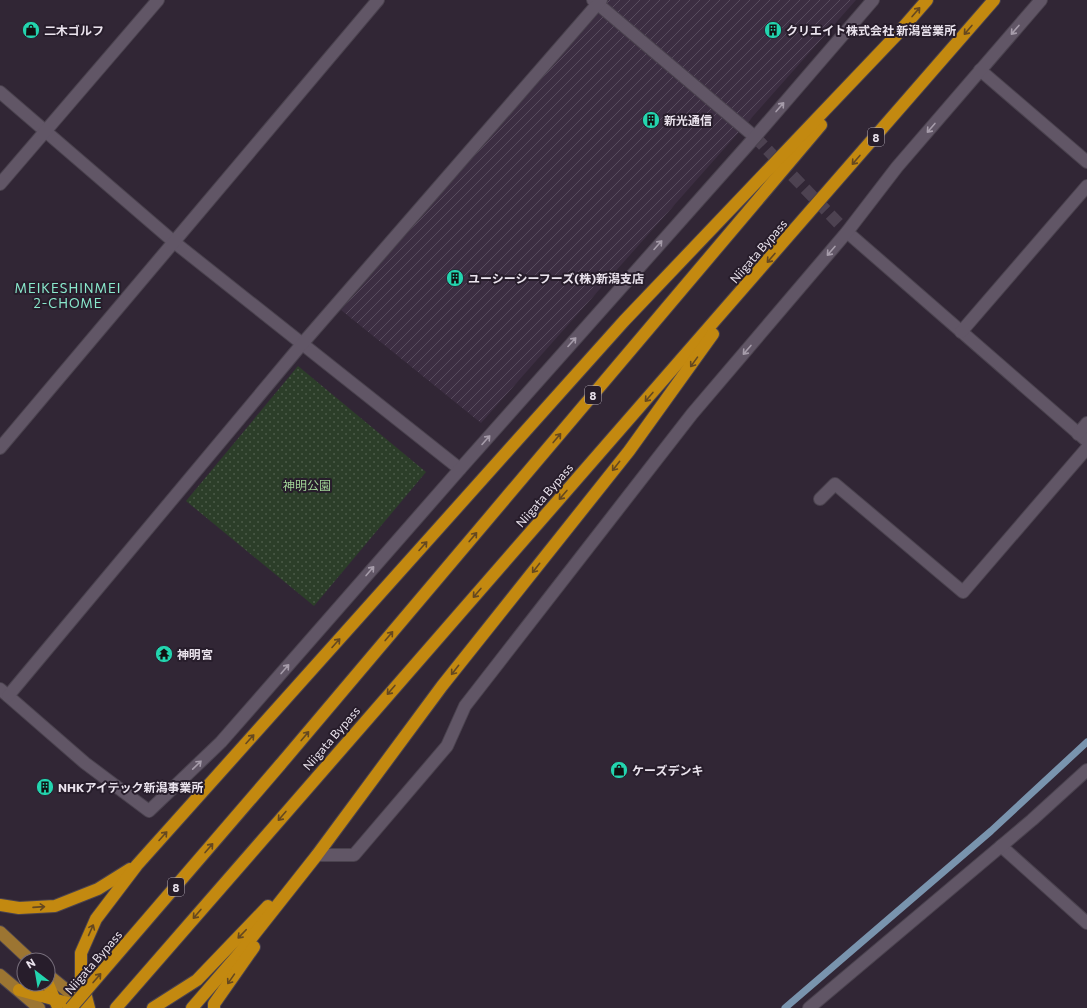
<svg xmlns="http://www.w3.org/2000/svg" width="1087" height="1008" font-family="Commissioner,'Noto Sans JP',sans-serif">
<defs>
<pattern id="industrial-furrows" width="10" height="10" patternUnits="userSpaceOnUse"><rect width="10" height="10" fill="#3c2e42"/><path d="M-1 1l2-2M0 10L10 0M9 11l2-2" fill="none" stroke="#584c5e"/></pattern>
<pattern id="park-dots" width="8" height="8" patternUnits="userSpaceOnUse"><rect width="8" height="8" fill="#2c3e29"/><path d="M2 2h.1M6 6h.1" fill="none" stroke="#4b5a48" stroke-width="1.8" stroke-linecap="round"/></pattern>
</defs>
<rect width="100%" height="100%" fill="#312635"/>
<!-- industrial -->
<polygon fill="url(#industrial-furrows)" points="608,0 856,0 481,423 341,310"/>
<!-- park -->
<polygon fill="url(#park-dots)" points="298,366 426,472 314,606 186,501"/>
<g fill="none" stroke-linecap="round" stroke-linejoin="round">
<!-- stream -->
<polyline stroke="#7994ae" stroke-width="7" points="785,1008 991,831 1087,742"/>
<!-- minor-tunnel -->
<polyline stroke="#4d4251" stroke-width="12" stroke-dasharray="12 6" stroke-linecap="butt" points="755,137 847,232"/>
<defs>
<g id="minor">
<polyline points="593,0 755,137"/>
<polyline points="980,70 1087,162"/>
<polyline points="0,92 174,242 460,469"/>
<polyline points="0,184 158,0"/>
<polyline points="847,232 1087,441"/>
<polyline points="961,332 1087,186"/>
<polyline points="1078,434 1087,423"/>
<polyline points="0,448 378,0"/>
<polyline points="820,499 835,484 963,592 1087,448"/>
<polyline points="0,689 85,763 149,811 221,742 460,469 755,137 873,0"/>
<polyline points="8,696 302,344 601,0"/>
<polyline points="1001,846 1087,923"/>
<polyline points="317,855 354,855 447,746 465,706 692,414 847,232 897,167 1041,0"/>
<polyline points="809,1008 1032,820 1087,770"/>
</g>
<g id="major">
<polyline points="0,932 30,960"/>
<polyline points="0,975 39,1008"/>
<polyline points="48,975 86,1006"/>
</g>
<g id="highway">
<polyline points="900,31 927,0"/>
<polyline points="280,765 821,125"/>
<polyline points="0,905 19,908 55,906 98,889 130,869"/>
<polyline points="48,984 57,1005"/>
<polyline points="19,990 83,1007"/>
<polyline points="89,1008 81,977 81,953 96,919 137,865 624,321 906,25"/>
<path d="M116,1008C407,671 702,337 994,0"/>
<polyline points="153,1008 197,980 268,906"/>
<polyline points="192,1008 238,955 317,855 442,686 629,451 713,334"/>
<polyline points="214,1008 214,1004 254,947"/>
</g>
</defs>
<!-- minor casing -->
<use href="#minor" stroke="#4a424e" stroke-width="14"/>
<!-- major casing -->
<use href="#major" stroke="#4a424e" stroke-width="14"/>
<!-- highway casing -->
<use href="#highway" stroke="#4a424e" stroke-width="14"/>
<!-- minor -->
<use href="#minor" stroke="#615666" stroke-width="12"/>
<!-- major -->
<use href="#major" stroke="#9c7532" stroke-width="12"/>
<!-- highway -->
<use href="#highway" stroke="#c38910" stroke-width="12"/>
<defs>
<polyline id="highway-bridge" points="71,1008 280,765"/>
</defs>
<!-- highway-bridge casing -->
<use href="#highway-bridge" stroke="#4a424e" stroke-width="14" stroke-linecap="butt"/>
<!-- highway-bridge -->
<use href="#highway-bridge" stroke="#c38910" stroke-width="12"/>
</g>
<!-- one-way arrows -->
<defs><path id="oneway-shaft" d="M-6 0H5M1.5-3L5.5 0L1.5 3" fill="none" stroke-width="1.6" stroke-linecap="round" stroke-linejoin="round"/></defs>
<g stroke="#654820">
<use href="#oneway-shaft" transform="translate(916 12) rotate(-49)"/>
<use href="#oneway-shaft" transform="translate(968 30) rotate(131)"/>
<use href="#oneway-shaft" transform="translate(856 160) rotate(131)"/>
<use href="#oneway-shaft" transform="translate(771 258) rotate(131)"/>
<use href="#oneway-shaft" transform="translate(694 362) rotate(126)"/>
<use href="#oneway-shaft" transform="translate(649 397) rotate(131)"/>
<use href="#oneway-shaft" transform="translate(557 438) rotate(-50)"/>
<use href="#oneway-shaft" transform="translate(616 466) rotate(128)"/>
<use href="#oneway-shaft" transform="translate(563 495) rotate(131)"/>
<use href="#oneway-shaft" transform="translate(473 537) rotate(-50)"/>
<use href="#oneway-shaft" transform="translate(423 546) rotate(-48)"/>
<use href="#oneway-shaft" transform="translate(536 568) rotate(128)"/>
<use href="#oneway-shaft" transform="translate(477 593) rotate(131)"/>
<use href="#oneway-shaft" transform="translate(389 636) rotate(-50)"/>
<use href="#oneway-shaft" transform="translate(336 643) rotate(-48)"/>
<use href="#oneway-shaft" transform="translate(455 670) rotate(128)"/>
<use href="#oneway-shaft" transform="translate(391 690) rotate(131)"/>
<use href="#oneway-shaft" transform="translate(305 736) rotate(-50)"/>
<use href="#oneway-shaft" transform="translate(250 739) rotate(-48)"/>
<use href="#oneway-shaft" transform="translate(282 816) rotate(131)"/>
<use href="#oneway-shaft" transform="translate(163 836) rotate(-48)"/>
<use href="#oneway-shaft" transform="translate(209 848) rotate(-49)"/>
<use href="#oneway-shaft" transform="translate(39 907) rotate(-4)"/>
<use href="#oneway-shaft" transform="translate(197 914) rotate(131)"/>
<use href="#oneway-shaft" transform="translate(91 930) rotate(-66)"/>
<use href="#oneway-shaft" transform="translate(242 934) rotate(134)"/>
<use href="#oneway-shaft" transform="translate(97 978) rotate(-49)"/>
<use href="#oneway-shaft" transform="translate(231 979) rotate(125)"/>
</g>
<g stroke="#a69caa">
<use href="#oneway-shaft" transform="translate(1015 30) rotate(131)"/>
<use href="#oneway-shaft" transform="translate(780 107) rotate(-49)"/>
<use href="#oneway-shaft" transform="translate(931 128) rotate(131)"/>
<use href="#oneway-shaft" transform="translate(658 245) rotate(-48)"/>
<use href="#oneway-shaft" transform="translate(831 251) rotate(131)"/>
<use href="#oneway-shaft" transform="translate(572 342) rotate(-48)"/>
<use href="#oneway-shaft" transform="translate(747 350) rotate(131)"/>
<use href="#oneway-shaft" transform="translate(486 440) rotate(-48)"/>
<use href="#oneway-shaft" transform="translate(370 571) rotate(-49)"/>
<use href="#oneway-shaft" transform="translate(285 669) rotate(-49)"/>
<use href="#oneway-shaft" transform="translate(197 765) rotate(-44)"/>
</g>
<!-- icons -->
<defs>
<symbol id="shop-disc" viewBox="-11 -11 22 22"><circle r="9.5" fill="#23d5af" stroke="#271d2b"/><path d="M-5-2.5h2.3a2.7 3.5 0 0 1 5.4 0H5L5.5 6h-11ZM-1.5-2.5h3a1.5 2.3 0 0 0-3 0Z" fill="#111"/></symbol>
<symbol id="building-disc" viewBox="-11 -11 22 22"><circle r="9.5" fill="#23d5af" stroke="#271d2b"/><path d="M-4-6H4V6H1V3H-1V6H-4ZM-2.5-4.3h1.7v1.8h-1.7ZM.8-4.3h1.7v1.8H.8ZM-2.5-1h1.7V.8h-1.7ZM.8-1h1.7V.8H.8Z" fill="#111"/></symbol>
<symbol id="temple-disc" viewBox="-11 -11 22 22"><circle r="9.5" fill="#23d5af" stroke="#271d2b"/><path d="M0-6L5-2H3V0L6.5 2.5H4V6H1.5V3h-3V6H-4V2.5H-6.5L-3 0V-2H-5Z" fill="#111"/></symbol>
</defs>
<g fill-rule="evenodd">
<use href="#shop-disc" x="21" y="20" width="20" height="20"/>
<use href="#building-disc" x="763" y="20" width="20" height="20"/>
<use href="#building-disc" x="641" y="110" width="20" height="20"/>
<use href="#building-disc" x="445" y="268" width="20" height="20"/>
<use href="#temple-disc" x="154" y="644" width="20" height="20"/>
<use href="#shop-disc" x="609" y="760" width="20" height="20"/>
<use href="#building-disc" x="35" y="777" width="20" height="20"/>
</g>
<g text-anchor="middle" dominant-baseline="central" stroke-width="4" stroke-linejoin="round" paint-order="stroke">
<!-- shield labels -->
<g fill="#271d2b" stroke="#b0a8b3" stroke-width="1">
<rect x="868" y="128" width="16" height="18" rx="3"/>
<rect x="585" y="386" width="16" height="18" rx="3"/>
<rect x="168" y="878" width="16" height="18" rx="3"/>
</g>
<g font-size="11" font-weight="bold" fill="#eae3ed">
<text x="876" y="137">8</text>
<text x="593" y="395">8</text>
<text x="176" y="887">8</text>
</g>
<!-- poi labels -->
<g font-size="12" font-weight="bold" fill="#eae3ed" stroke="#271d2b" text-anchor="start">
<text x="44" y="30">二木ゴルフ</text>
<text x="786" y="30">クリエイト株式会社 新潟営業所</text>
<text x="664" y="120">新光通信</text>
<text x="468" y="278">ユーシーシーフーズ(株)新潟支店</text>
<text x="177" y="654">神明宮</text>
<text x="632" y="770">ケーズデンキ</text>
<text x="58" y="787">NHKアイテック新潟事業所</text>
</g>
<!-- street labels -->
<g font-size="12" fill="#eae3ed" stroke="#271d2b">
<text transform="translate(758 251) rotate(-49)">Niigata Bypass</text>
<text transform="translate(544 495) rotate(-49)">Niigata Bypass</text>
<text transform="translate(331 738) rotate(-49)">Niigata Bypass</text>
<text transform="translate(93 962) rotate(-49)">Niigata Bypass</text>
</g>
<!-- park labels -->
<g font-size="12" fill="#a1d397" stroke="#271d2b">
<text x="307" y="485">神明公園</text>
</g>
<!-- neighbourhood labels -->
<g font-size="13" letter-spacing="1" fill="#89e8cc" stroke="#271d2b">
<text x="68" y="288">MEIKESHINMEI<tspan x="68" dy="15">2-CHOME</tspan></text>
</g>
</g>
<!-- north arrow -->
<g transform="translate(36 972) rotate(329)"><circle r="19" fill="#271d2b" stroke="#756c79"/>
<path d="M0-3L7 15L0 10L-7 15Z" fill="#23d5af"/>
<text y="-6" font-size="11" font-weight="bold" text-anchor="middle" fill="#eae3ed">N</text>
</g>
</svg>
